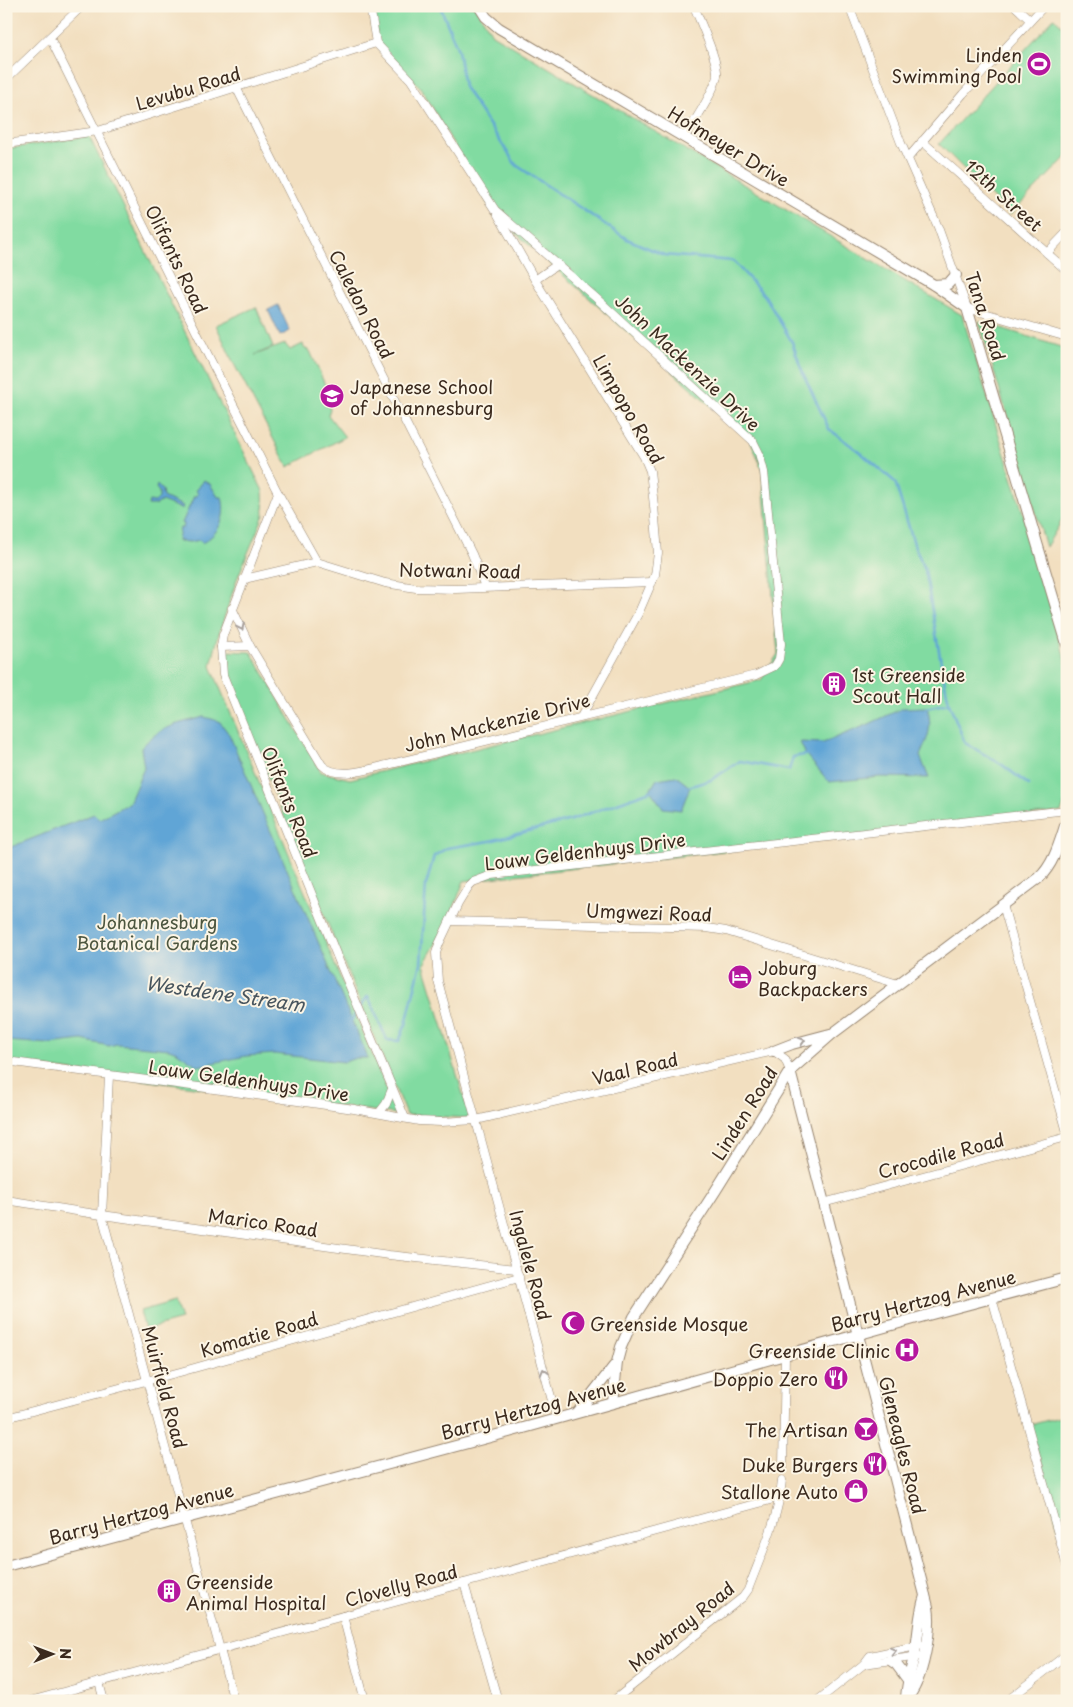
<svg xmlns="http://www.w3.org/2000/svg" width="1073" height="1707" font-family="'Playpen Sans',sans-serif">
<rect width="100%" height="100%" fill="#fcf5e5"/>
<filter id="ink" filterUnits="userSpaceOnUse"><feTurbulence type="fractalNoise" baseFrequency=".02" numOctaves="2"/><feDisplacementMap in="SourceGraphic" scale="10" xChannelSelector="R" yChannelSelector="G"/><feConvolveMatrix kernelMatrix="1 2 1 2 8 2 1 2 1" color-interpolation-filters="sRGB"/></filter>
<filter id="wash" filterUnits="userSpaceOnUse"><feTurbulence type="fractalNoise" baseFrequency=".0096" numOctaves="4" result="noise"/><feDisplacementMap in="SourceGraphic" scale="20" xChannelSelector="R" yChannelSelector="G"/><feGaussianBlur stdDeviation="1.12" result="paint"/><feColorMatrix in="noise" values="0 0 0 0 0 0 0 0 0 0 0 0 0 0 0 0 0 1.4 0 .05"/><feComposite in="paint" operator="in"/></filter>
<g filter="url(#wash)">
<rect width="100%" height="100%" fill="#f2dfc0"/>
<!-- green -->
<g fill="#81dba1" stroke="#5e8260">
<polygon points="374,6 475,6 492,34 962,315 1041,571 1067,666 1067,798 1061,812 464,881 448,923 424,964 470,1118 406,1115 228,680 225,651 251,652 321,772 350,779 761,680 778,654 762,469 751,441 494,214 421,88 377,43"/>
<polygon points="1054,18 1067,30 1067,156 1010,215 939,144"/>
<polygon points="89,136 263,491 264,515 237,579 219,633 211,666 397,1114 6,1062 6,149"/>
<polygon points="256,307 273,347 255,355 285,344 290,350 303,344 304,348 310,351 326,387 321,391 330,409 328,415 345,437 288,467 234,364 216,325"/>
<polygon points="979,321 1067,349 1067,512 1046,547"/>
<polygon points="175,1301 181,1320 145,1330 140,1311"/>
<polygon points="1067,1415 1067,1559 1030,1425"/>
</g>
<!-- water -->
<g fill="#61a5d6" stroke="#4e687a">
<polygon points="278,305 290,331 280,336 268,310"/>
<path d="M204,480L210,484L218,497H222C227,517 220,533 202,543L200,540L190,542L178,541L180,528H183L184,524L182,523L194,496H196L198,493L196,491Z"/>
<polygon points="157,485 162,490 163,497 183,506 182,509 162,501 156,505 148,505 149,501 155,502 159,498 159,492 156,488"/>
<path d="M927,707C933,728 928,737 920,756L929,778L880,777L829,782L806,755L800,742L823,743L869,724L903,708Z"/>
<path d="M204,717L219,721L229,734L368,1058H356L344,1062L275,1054L246,1056L198,1066L177,1052L169,1049L117,1044L109,1046L82,1040L49,1044L6,1041V849L94,814L99,819L129,803L144,768L141,748C160,726 177,724 204,717Z"/>
<polygon points="676,776 690,787 681,810 663,808 650,790 657,779"/>
</g>
<g fill="none" stroke-linecap="round" stroke-linejoin="round">
<!-- stream -->
<g stroke="#61a5d6" stroke-width="2.5">
<polyline points="440,6 458,50 464,87 516,165 627,239 664,255 733,261 765,296 792,342 803,373 829,429 861,453 895,482 915,547 925,570 943,674 949,703"/>
<polyline points="926,708 949,703 965,743 1001,764 1029,785"/>
<polyline points="688,787 711,780 740,761 789,770 793,757 810,754"/>
<polyline points="360,1007 368,996 387,1040 399,1041 406,1024 421,963 426,885 434,856 447,848 490,841 571,820 653,790"/>
<polyline points="351,1021 357,1011"/>
</g>
</g>
</g>
<g filter="url(#ink)">
<g fill="none" stroke-linecap="round" stroke-linejoin="round">
<defs>
<g id="street">
<polyline points="849,6 901,143 938,227 967,308 1067,337"/>
<polyline points="1015,6 1030,20"/>
<polyline points="50,38 210,359 278,493 223,635 221,647 223,675 339,961 405,1118"/>
<polyline points="6,79 82,6"/>
<polyline points="237,89 472,554 485,587"/>
<path d="M684,138C693,123 714,93 717,76C719,62 700,22 694,6"/>
<polyline points="922,141 1067,271"/>
<polyline points="6,144 98,131 376,43"/>
<polyline points="908,158 963,94 1044,6"/>
<polyline points="498,215 535,280 644,457 650,471 654,506 658,553 655,575 639,612 581,717"/>
<polyline points="1047,253 1067,232"/>
<polyline points="535,280 558,264"/>
<polyline points="278,493 317,562"/>
<polyline points="244,579 317,562 385,583 416,588 456,589 652,582"/>
<polyline points="232,608 250,646"/>
<path d="M221,647L250,646L322,765C337,781 373,768 391,764L756,675L775,666L779,659L781,644L764,472L759,453L753,441L596,298L495,210L411,80L376,43L370,6"/>
<polyline points="1003,905 1067,1132"/>
<polyline points="450,921 707,928 726,931 898,984"/>
<polyline points="6,1061 221,1090 354,1109 419,1121 441,1122 476,1120 774,1051 785,1059 790,1071"/>
<polyline points="109,1076 102,1215 234,1701"/>
<polyline points="379,1113 386,1104 392,1089"/>
<polyline points="6,1200 102,1215 389,1255 516,1269"/>
<polyline points="823,1203 1067,1137"/>
<polyline points="992,1298 1067,1566"/>
<polyline points="6,1418 180,1372 519,1277"/>
<polyline points="557,1419 438,981 436,953 439,944 458,904 469,886 473,882 492,875 1067,810"/>
<polyline points="783,1468 785,1355"/>
<polyline points="464,1583 498,1701"/>
<polyline points="343,1616 365,1701"/>
<polyline points="864,1664 919,1656"/>
<polyline points="99,1682 104,1701"/>
<polyline points="30,1701 781,1497"/>
<path d="M613,1701L743,1597L748,1590C761,1555 779,1518 782,1480"/>
<polyline points="817,1701 864,1664 870,1656 921,1645"/>
<polyline points="1007,1701 1067,1654"/>
</g>
<g id="secondary">
<polyline points="479,6 486,17 499,28 934,285 967,308 1067,644"/>
<polyline points="934,285 948,284 956,275"/>
<polyline points="774,1051 792,1044 830,1034"/>
<path d="M790,1071L928,1607C932,1630 923,1681 907,1698"/>
<path d="M613,1403L617,1362L621,1347L634,1317L716,1190L790,1071L832,1034L1039,878C1055,863 1060,840 1067,820"/>
<polyline points="578,1412 614,1366"/>
<polyline points="6,1566 531,1426 928,1315 1067,1278"/>
<polyline points="890,1660 896,1664 908,1680"/>
<path d="M906,1698C907,1680 913,1664 916,1647C919,1630 919,1613 925,1596"/>
</g>
</defs>
<!-- street casing -->
<use href="#street" stroke="#96846f" stroke-width="9"/>
<!-- secondary casing -->
<use href="#secondary" stroke="#96846f" stroke-width="12"/>
<!-- street -->
<use href="#street" stroke="#fff" stroke-width="8"/>
<!-- secondary -->
<use href="#secondary" stroke="#fff" stroke-width="10"/>
</g>
<!-- one-way arrows -->
<defs><path id="oneway-chevron" d="M-2-3.5L2.5 0L-2 3.5" fill="none" stroke-width="1.6" stroke-linecap="round" stroke-linejoin="round" transform="scale(1.25)"/></defs>
<g stroke="#a79f9a">
<use href="#oneway-chevron" transform="translate(241 627) rotate(64)"/>
<use href="#oneway-chevron" transform="translate(802 1041) rotate(-16)"/>
<use href="#oneway-chevron" transform="translate(544 1372) rotate(-105)"/>
<use href="#oneway-chevron" transform="translate(893 1651) rotate(-13)"/>
</g>
</g>
<!-- icons -->
<defs>
<symbol id="stadium-disc" viewBox="-11 -11 22 22"><circle r="9.5" fill="#b5179e" stroke="#fcf5e5"/><path d="M0-5a6.5 5 0 1 0 0 10a6.5 5 0 1 0 0-10ZM-3.5-1.8h7v3.6h-7Z" fill="#fff"/></symbol>
<symbol id="school-disc" viewBox="-11 -11 22 22"><circle r="9.5" fill="#b5179e" stroke="#fcf5e5"/><path d="M0-5L7-2L0 1L-7-2ZM-4 1L0 2.5L4 1V4Q0 6-4 4Z" fill="#fff"/></symbol>
<symbol id="building-disc" viewBox="-11 -11 22 22"><circle r="9.5" fill="#b5179e" stroke="#fcf5e5"/><path d="M-4-6H4V6H1V3H-1V6H-4ZM-2.5-4.3h1.7v1.8h-1.7ZM.8-4.3h1.7v1.8H.8ZM-2.5-1h1.7V.8h-1.7ZM.8-1h1.7V.8H.8Z" fill="#fff"/></symbol>
<symbol id="hotel-disc" viewBox="-11 -11 22 22"><circle r="9.5" fill="#b5179e" stroke="#fcf5e5"/><path d="M-6-4.5h1.5V1H6V5H4.5V3h-9V5H-6ZM-4 0a1.8 1.8 0 1 1 3.6 0ZM.5 0V-2.5h3Q6-2.5 6 0Z" fill="#fff"/></symbol>
<symbol id="mosque-disc" viewBox="-11 -11 22 22"><circle r="9.5" fill="#b5179e" stroke="#fcf5e5"/><path d="M3.5-4.9A6 6 0 1 0 3.5 4.9A5 5 0 1 1 3.5-4.9Z" fill="#fff"/></symbol>
<symbol id="hospital-disc" viewBox="-11 -11 22 22"><circle r="9.5" fill="#b5179e" stroke="#fcf5e5"/><path d="M-5-5h3v3.5h4V-5h3V5h-3V1.5h-4V5h-3Z" fill="#fff"/></symbol>
<symbol id="restaurant-disc" viewBox="-11 -11 22 22"><circle r="9.5" fill="#b5179e" stroke="#fcf5e5"/><path d="M-5-6h1v4h1v-4h1v4h1v-4h1v5L-1.5 .5V6h-2V.5L-5-1ZM5-6V6H3V1.5H1.5Q1.5-4 5-6Z" fill="#fff"/></symbol>
<symbol id="bar-disc" viewBox="-11 -11 22 22"><circle r="9.5" fill="#b5179e" stroke="#fcf5e5"/><path d="M-6-5H6L.8 .8V4.5H3.5V6h-7V4.5H-.8V.8Z" fill="#fff"/></symbol>
<symbol id="shop-disc" viewBox="-11 -11 22 22"><circle r="9.5" fill="#b5179e" stroke="#fcf5e5"/><path d="M-5-2.5h2.3a2.7 3.5 0 0 1 5.4 0H5L5.5 6h-11ZM-1.5-2.5h3a1.5 2.3 0 0 0-3 0Z" fill="#fff"/></symbol>
</defs>
<g fill-rule="evenodd">
<use href="#stadium-disc" x="1025" y="50" width="28" height="28"/>
<use href="#school-disc" x="318" y="382" width="28" height="28"/>
<use href="#building-disc" x="820" y="670" width="28" height="28"/>
<use href="#hotel-disc" x="726" y="963" width="28" height="28"/>
<use href="#mosque-disc" x="559" y="1309" width="28" height="28"/>
<use href="#hospital-disc" x="893" y="1336" width="28" height="28"/>
<use href="#restaurant-disc" x="822" y="1364" width="28" height="28"/>
<use href="#bar-disc" x="852" y="1415" width="28" height="28"/>
<use href="#restaurant-disc" x="861" y="1450" width="28" height="28"/>
<use href="#shop-disc" x="842" y="1477" width="28" height="28"/>
<use href="#building-disc" x="155" y="1577" width="28" height="28"/>
</g>
<g text-anchor="middle" dominant-baseline="central" stroke-width="4" stroke-linejoin="round" paint-order="stroke">
<!-- poi labels -->
<g font-size="18" fill="#3b2a1e" stroke="#fcf5e5" text-anchor="end">
<text x="1022" y="54">Linden<tspan x="1022" dy="21">Swimming Pool</tspan></text>
<text x="350" y="386" text-anchor="start">Japanese School<tspan x="350" dy="21">of Johannesburg</tspan></text>
<text x="852" y="674" text-anchor="start">1st Greenside<tspan x="852" dy="21">Scout Hall</tspan></text>
<text x="758" y="967" text-anchor="start">Joburg<tspan x="758" dy="21">Backpackers</tspan></text>
<text x="590" y="1323" text-anchor="start">Greenside Mosque</text>
<text x="890" y="1350">Greenside Clinic</text>
<text x="818" y="1378">Doppio Zero</text>
<text x="848" y="1429">The Artisan</text>
<text x="858" y="1464">Duke Burgers</text>
<text x="838" y="1491">Stallone Auto</text>
<text x="186" y="1581" text-anchor="start">Greenside<tspan x="186" dy="21">Animal Hospital</tspan></text>
</g>
<!-- street labels -->
<g font-size="18" fill="#3b2a1e" stroke="#fcf5e5">
<text transform="translate(188 88) rotate(-17)">Levubu Road</text>
<text transform="translate(729 146) rotate(31)">Hofmeyer Drive</text>
<text transform="translate(1004 195) rotate(42)">12th Street</text>
<text transform="translate(177 259) rotate(64)">Olifants Road</text>
<text transform="translate(362 304) rotate(63)">Caledon Road</text>
<text transform="translate(986 316) rotate(72)">Tana Road</text>
<text transform="translate(688 362) rotate(43)">John Mackenzie Drive</text>
<text transform="translate(629 409) rotate(60)">Limpopo Road</text>
<text transform="translate(460 570) rotate(1)">Notwani Road</text>
<text transform="translate(497 722) rotate(-14)">John Mackenzie Drive</text>
<text transform="translate(290 802) rotate(68)">Olifants Road</text>
<text transform="translate(585 851) rotate(-7)">Louw Geldenhuys Drive</text>
<text transform="translate(649 912) rotate(2)">Umgwezi Road</text>
<text transform="translate(635 1068) rotate(-13)">Vaal Road</text>
<text transform="translate(249 1080) rotate(8)">Louw Geldenhuys Drive</text>
<text transform="translate(744 1113) rotate(-58)">Linden Road</text>
<text transform="translate(941 1155) rotate(-15)">Crocodile Road</text>
<text transform="translate(263 1222) rotate(8)">Marico Road</text>
<text transform="translate(531 1265) rotate(75)">Ingalele Road</text>
<text transform="translate(923 1300) rotate(-15)">Barry Hertzog Avenue</text>
<text transform="translate(259 1334) rotate(-16)">Komatie Road</text>
<text transform="translate(165 1387) rotate(75)">Muirfield Road</text>
<text transform="translate(533 1408) rotate(-15)">Barry Hertzog Avenue</text>
<text transform="translate(903 1445) rotate(76)">Gleneagles Road</text>
<text transform="translate(141 1513) rotate(-15)">Barry Hertzog Avenue</text>
<text transform="translate(401 1585) rotate(-15)">Clovelly Road</text>
<text transform="translate(681 1626) rotate(-39)">Mowbray Road</text>
</g>
<!-- park labels -->
<g font-size="18" fill="#4c563f" stroke="#fcf5e5">
<text x="157" y="921">Johannesburg<tspan x="157" dy="21">Botanical Gardens</tspan></text>
</g>
<!-- water labels -->
<g font-size="19" font-style="italic" fill="#48555e" stroke="#fcf5e5">
<text transform="translate(225 993) rotate(8)">Westdene Stream</text>
</g>
</g>
<!-- margin -->
<rect width="1073" height="1707" fill="none" stroke="#fcf5e5" stroke-width="25"/>
<!-- north arrow -->
<g transform="translate(52 1654) rotate(89)" stroke="#fcf5e5" stroke-width="4" paint-order="stroke">
<path d="M0-4L9 19L0 12L-9 19Z" fill="#3b2a1e"/>
<text y="-8" font-size="14" font-weight="bold" text-anchor="middle" fill="#3b2a1e">N</text>
</g>
</svg>
